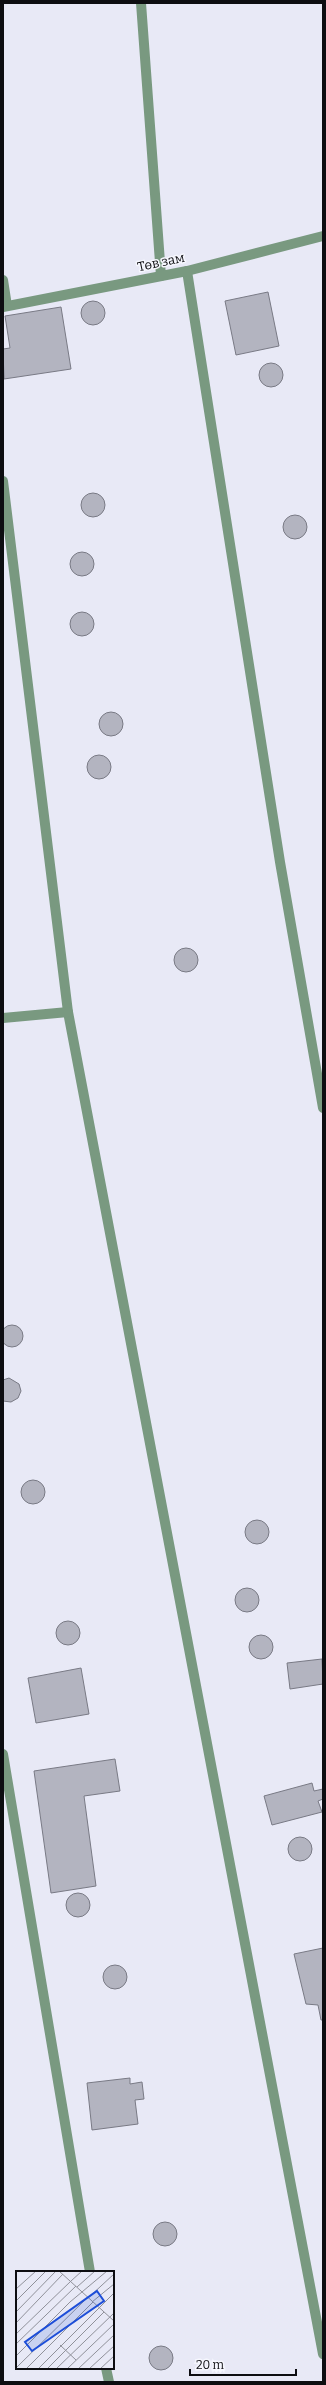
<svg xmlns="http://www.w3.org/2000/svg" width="326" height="2385" font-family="Bitter,serif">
<rect width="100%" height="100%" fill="#e8e9f6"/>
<!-- building -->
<g fill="#b3b4c0" stroke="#797a85">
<polygon points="268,292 279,346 236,355 225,301"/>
<circle cx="93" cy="313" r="12"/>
<polygon points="61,307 71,369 4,379 3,349 10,348 5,316"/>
<circle cx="271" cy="375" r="12"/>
<circle cx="93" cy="505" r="12"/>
<circle cx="295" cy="527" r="12"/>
<circle cx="82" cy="564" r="12"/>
<circle cx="82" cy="624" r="12"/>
<circle cx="111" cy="724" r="12"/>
<circle cx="99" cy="767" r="12"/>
<circle cx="186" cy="960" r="12"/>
<circle cx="12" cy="1336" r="11"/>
<polygon points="9,1378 19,1384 21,1391 18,1398 11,1402 3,1401 3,1380"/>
<circle cx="33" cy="1492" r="12"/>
<circle cx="257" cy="1532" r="12"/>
<circle cx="247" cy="1600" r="12"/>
<circle cx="68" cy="1633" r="12"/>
<circle cx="261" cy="1647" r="12"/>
<polygon points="322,1659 323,1684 290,1689 287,1663"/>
<polygon points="81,1668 89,1714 36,1723 28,1678"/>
<polygon points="115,1759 120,1791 84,1796 96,1886 51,1893 34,1771"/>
<polygon points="312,1783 314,1791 323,1789 323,1799 318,1801 322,1812 272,1825 264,1796"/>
<circle cx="300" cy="1849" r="12"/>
<circle cx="78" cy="1905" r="12"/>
<polygon points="323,1948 323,2020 321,2020 318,2005 306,2004 294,1954"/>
<circle cx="115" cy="1977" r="12"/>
<polygon points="130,2078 130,2084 142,2082 144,2099 135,2100 138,2124 92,2130 87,2083"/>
<circle cx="165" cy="2234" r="12"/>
<circle cx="161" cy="2358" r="12"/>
</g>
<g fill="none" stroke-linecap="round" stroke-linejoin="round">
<!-- minor -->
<g stroke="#799980" stroke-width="10">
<polyline points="141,3 161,276"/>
<polyline points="187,271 280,862 323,1108"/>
<polyline points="3,280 7,306"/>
<polyline points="3,307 187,271 323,236"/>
<polyline points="3,481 68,1012 323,2354"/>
<polyline points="3,1018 68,1012"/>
<polyline points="3,1754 90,2272"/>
<polyline points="106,2368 109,2382"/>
</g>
</g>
<g text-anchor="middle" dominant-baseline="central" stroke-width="3" stroke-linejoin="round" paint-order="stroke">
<!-- street labels -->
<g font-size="13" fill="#0d0d11" stroke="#f6f7fe">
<text transform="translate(161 262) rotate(-12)">Төв зам</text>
</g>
</g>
<!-- overview -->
<g transform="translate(16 2271)">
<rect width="98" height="98" fill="#e8e9f6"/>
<path fill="none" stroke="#90919a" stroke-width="1" d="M43,0L98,50M55,10L66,0M61,16L79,0M0,18L20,0M72,27L98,3M0,30L30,0M76,31L98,13M0,41L40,0M0,52L47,3M0,63L55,10M0,73L60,15M44,74L60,89M0,85L54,31L91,0M0,97L72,26M10,98L77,31M22,98L98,22M31,98L88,41M40,98L98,42M51,98L98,53M62,98L98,64M73,98L98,75M84,98L98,85"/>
<path fill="#1d4ed8" fill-opacity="0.15" stroke="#1d4ed8" stroke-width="2" d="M81,20L88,30L16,80L9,71Z"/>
<rect width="98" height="98" fill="none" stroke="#0d0d11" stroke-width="2"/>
</g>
<!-- border -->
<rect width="326" height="2385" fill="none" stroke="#0d0d11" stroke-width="8"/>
<!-- scale -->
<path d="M190 2369v6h106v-6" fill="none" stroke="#0d0d11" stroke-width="2"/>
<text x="196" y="2369" font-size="12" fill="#0d0d11" stroke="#f6f7fe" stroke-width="3" paint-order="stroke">20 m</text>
</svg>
